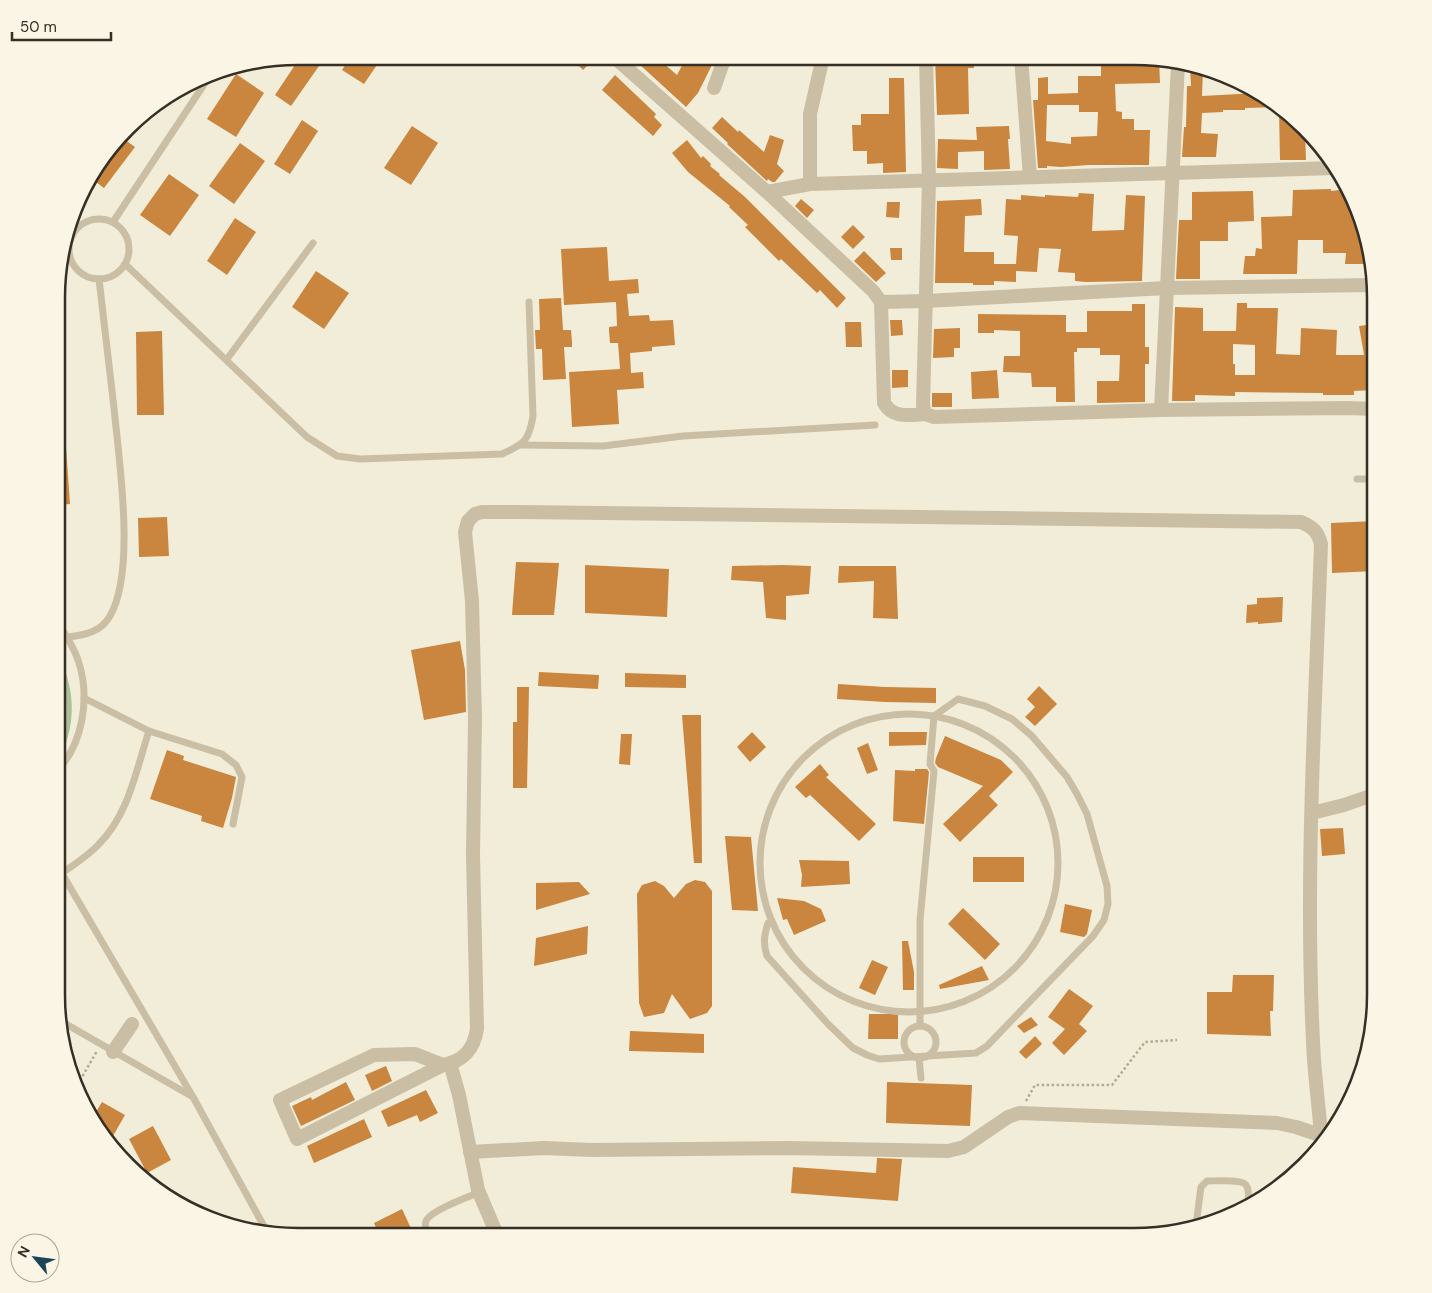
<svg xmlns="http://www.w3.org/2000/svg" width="1432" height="1293" font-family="'DM Sans',sans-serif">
<rect width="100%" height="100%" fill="#f2edd9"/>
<!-- green -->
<path fill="#a9c198" d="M58,654C76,690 77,727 57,763Z"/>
<!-- building -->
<g fill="#ca853f" fill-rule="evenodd">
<polygon points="301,56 305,56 319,66 291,106 275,95"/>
<polygon points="351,56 383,56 364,84 342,70"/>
<polygon points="569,56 597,56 583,70"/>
<polygon points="643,56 655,56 677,75 687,56 694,56 712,65 698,93 686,107 638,63"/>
<polygon points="935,57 973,57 974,68 968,68 969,114 937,115"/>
<path d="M1101,57H1119V58H1154L1159,59L1160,83L1115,84L1116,111L1122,112V119H1134V130H1150L1149,165H1089L1061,167L1047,166V168H1038L1033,100H1038V78L1048,77V94L1078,93V76H1101ZM1047,105H1079V112H1098L1097,136L1071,137V144L1046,141Z"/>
<polygon points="1190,67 1203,71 1202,96 1257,93 1276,107 1245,108 1245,110 1223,110 1223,112 1202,113 1201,133 1218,134 1216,157 1182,157 1184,127 1186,127 1187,86 1191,86"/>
<polygon points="236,74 264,93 236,137 207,119"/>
<polygon points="615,75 656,114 654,117 662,125 653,136 602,90"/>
<polygon points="889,78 904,78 906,172 883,173 883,163 867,164 867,151 853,151 852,125 861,125 861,114 889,114"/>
<polygon points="1279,110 1305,130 1306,160 1280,160"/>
<polygon points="722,117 738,132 739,130 764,152 770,135 784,140 777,164 784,171 775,182 772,182 768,179 767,181 727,144 728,143 712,128"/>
<polygon points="302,120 318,131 290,174 274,164"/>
<polygon points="412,126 438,143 411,185 384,168"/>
<polygon points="1009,126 1010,139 1008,139 1010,169 984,170 984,151 958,152 958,169 937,168 938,139 977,140 976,127"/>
<polygon points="121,137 135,147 104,188 89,177"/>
<polygon points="687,140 701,158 703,156 711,164 710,166 720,174 719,175 745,197 846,298 837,308 820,290 817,293 781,259 779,261 745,227 748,225 729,207 730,206 688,172 672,153"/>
<polygon points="240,143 265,161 234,204 209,186"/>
<polygon points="169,174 199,195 170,236 140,215"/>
<polygon points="1331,189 1331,191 1348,189 1357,204 1359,241 1366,241 1371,264 1345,264 1346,253 1323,253 1323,240 1298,240 1297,274 1243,274 1245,256 1255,256 1256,248 1262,249 1261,217 1292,216 1293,190"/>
<polygon points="1253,191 1254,221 1228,222 1228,241 1200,241 1200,279 1176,279 1179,220 1192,220 1192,192"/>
<polygon points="1079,193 1094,194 1092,231 1124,230 1126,195 1145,196 1142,281 1086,282 1075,281 1075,273 1058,272 1061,249 1039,248 1037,272 1016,271 1016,282 994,281 994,285 973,285 973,283 935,283 937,201 981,199 982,215 965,216 964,252 994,252 994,264 1016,264 1018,236 1004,235 1006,199 1021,200 1021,195 1045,197 1045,195 1078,197"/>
<polygon points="801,199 814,210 807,218 795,206"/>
<polygon points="887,202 900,202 899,218 886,217"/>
<polygon points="235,218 256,232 227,275 207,261"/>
<polygon points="853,225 865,237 853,249 841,237"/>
<polygon points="607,247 609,281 638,279 639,293 627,294 629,316 649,315 650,321 673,320 675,345 652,347 652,351 630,353 631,373 643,372 644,388 617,390 619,424 572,427 569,372 620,369 618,343 610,343 609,331 609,327 617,326 616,302 564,305 561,249"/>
<polygon points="890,248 902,248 902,260 891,260"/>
<polygon points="864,251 886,273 876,282 854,261"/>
<polygon points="316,271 349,293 324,329 292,307"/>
<polygon points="561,298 563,330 571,330 572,342 572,347 564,347 566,379 543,380 542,349 536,349 535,330 540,330 539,299"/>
<path d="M1237,303H1247V308H1278L1276,354L1300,355L1301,328L1337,330L1336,355H1364L1359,326L1375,324L1373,390L1354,391V395H1323V393L1235,392V396L1195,395V401H1172L1175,307L1203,308V331H1236ZM1233,344L1255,345V375H1235V364H1233Z"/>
<polygon points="1132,304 1145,304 1145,347 1149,347 1149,364 1145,364 1145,402 1097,403 1097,381 1119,381 1120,355 1100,355 1100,348 1077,348 1077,352 1074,352 1075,402 1056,402 1056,387 1032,387 1031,373 1003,372 1004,356 1020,356 1020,331 994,330 994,333 978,333 978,314 1066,315 1066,332 1087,332 1087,311 1132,311"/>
<polygon points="890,320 902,320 903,335 891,336"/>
<polygon points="845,322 861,322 862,347 846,347"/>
<polygon points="960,328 960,348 954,348 954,357 933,358 934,329"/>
<polygon points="162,331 164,415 137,415 136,332"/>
<polygon points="892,370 908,370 908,387 892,388"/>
<polygon points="997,370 999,398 972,399 971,372"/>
<rect x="932" y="393" width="20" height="14"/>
<polygon points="58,447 66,447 70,504 58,505"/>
<polygon points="167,517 169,556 139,557 138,518"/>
<polygon points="1375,521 1375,571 1332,573 1331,523"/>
<polygon points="516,562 559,563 554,615 512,615"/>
<polygon points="585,565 669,569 667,617 585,613"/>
<polygon points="783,565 811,566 809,594 786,596 786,620 766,618 763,582 731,580 732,566"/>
<polygon points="839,566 896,566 898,619 873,618 874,581 838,583"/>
<polygon points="1283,597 1282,622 1258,624 1258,622 1246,623 1247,605 1257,604 1257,598"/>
<polygon points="460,641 465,670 466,712 424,720 411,650"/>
<polygon points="539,672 599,675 598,689 538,686"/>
<polygon points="625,673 686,675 686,688 625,687"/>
<polygon points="838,684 885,687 936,688 936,703 885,702 837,699"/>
<polygon points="1039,686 1057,704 1035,726 1025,717 1035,707 1027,699"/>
<polygon points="517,687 529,687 527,788 513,788 513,722 517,722"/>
<polygon points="682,715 701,715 702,863 694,863"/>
<polygon points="752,732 766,747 750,762 737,747"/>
<polygon points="889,732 927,732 926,745 889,746"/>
<polygon points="621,734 632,734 630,765 619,764"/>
<polygon points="945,736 1001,760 1013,772 989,796 998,805 960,842 943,824 983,786 938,767 935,763 936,758"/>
<polygon points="868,743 878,770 867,774 857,748"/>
<polygon points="167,750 184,756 183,760 236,777 232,798 223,828 201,821 202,816 150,799"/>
<polygon points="820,764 829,775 826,777 876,824 859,841 810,795 806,798 795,787"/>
<polygon points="915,769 927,769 929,772 924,824 893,821 895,770 915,771"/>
<polygon points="1343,828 1345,854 1322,856 1320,829"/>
<polygon points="725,836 751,837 758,911 732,910"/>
<rect x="973" y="857" width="51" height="25"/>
<polygon points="799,860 849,861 850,884 801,887 802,875"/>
<polygon points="695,880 705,882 712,891 712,1006 707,1013 690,1019 672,994 664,1013 644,1017 639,1003 637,894 642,885 655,881 664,886 674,898 686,884"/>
<polygon points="579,882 590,894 536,910 536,883"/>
<polygon points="777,898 804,901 821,909 826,921 794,935 787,919 783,920"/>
<polygon points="1065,904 1092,910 1087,934 1084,937 1060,932"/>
<polygon points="963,908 1000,944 985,960 948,924"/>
<polygon points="588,926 587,954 534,966 536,938"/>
<polygon points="902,941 908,941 914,972 914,990 903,990"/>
<polygon points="872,960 888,967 875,995 859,988"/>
<polygon points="982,966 989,980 940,989 939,985"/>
<polygon points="1233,975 1274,975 1273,1011 1270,1011 1271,1036 1207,1034 1207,992 1232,992"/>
<polygon points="1069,989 1093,1006 1079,1024 1087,1031 1064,1055 1052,1043 1065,1029 1048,1017"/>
<polygon points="869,1014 898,1014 898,1039 868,1039"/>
<polygon points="1031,1017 1038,1025 1024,1033 1017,1026"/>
<polygon points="630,1031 704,1034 704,1053 629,1051"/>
<polygon points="1035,1036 1042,1044 1026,1059 1019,1052"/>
<polygon points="386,1066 392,1081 372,1091 365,1075"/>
<polygon points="346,1082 355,1100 301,1126 292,1106 311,1097 312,1100"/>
<polygon points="887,1082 972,1085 970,1126 886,1123"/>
<polygon points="426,1090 438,1113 420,1122 417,1115 388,1127 381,1111"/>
<polygon points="102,1102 125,1115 109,1143 93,1117"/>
<polygon points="364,1119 372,1137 314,1163 307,1146"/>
<polygon points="153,1126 171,1160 147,1173 129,1139"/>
<polygon points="877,1158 902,1159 898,1201 791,1193 793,1167 876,1173"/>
<polygon points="402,1209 415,1237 380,1237 374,1223"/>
</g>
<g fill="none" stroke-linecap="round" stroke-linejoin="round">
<!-- path -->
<g stroke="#b6aa8e" stroke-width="2.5" stroke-dasharray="2.5 2.5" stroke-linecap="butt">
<polyline points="75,1089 97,1051"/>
<polyline points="1026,1101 1035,1085 1112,1085 1145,1042 1177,1040"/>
</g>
<!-- lane -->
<g stroke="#cabfa4" stroke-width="7">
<circle cx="99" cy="249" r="30"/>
<polyline points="113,222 211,74"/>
<path d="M125,264L307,437L337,456L360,459L502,454C524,444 529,441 533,416L529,302"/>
<polyline points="227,359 313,243"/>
<polyline points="521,445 603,446 683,436 875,425"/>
<polyline points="1357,479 1375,479"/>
<path d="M68,637C85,635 101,632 110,616C136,571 119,461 114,408C109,365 104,322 99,279"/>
<polyline points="84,698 149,731 222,754 236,765 242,777 233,824"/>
<circle cx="909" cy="863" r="149"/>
<path d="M57,771C83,744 90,698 79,663C75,649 66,635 58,623"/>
<polyline points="57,865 193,1097 266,1230"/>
<path d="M62,873C75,864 89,855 99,844C129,814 136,770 149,731"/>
<path d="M768,923C764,936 763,943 767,956L828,1024L853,1048L867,1055L879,1059L976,1053L987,1046L1093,936L1104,920L1108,904L1107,886L1087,814L1077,794L1067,777L1032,736L1012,719L985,706L958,699L934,716L930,764L934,771L920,920V1026"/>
<polyline points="59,1020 193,1097"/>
<circle cx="920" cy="1042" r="16"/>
<polyline points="919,1058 921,1078"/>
<path d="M1196,1225L1201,1187L1207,1181C1216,1181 1242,1179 1246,1185C1250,1190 1248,1199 1248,1205"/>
<path d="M428,1237C427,1232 424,1226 426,1221C430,1211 468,1197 478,1193"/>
</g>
<!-- street -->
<g stroke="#cabfa4" stroke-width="14">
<path d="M613,56L767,192L873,291L881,302L884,403C893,419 910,415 925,414"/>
<polyline points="926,57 929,181 923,405 925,414 934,417 1161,410 1347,408 1375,409"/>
<polyline points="1021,57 1030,177"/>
<polyline points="714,88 725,57"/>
<polyline points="810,184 810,114 823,57"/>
<polyline points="767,192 810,184 1334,168"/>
<polyline points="881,302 926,301 1166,288 1375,285"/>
<polyline points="1161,410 1178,64"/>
<polyline points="1312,813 1344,805 1376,794"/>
<polyline points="113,1052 132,1024"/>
<polyline points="450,1063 459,1095 478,1190 498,1237"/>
<path d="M443,1065L415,1054L374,1055L280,1100L297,1139L443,1065C464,1061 474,1049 477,1029L473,855L475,719L472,601L465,532L468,521L475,514L482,512H521L1301,522C1313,527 1318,532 1321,544C1315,716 1304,888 1314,1060C1316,1085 1319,1110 1321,1135"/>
<polyline points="470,1152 544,1148 592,1150 788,1148 948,1151 964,1147 1008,1117 1019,1113 1277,1123 1296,1127 1323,1136"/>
</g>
</g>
<!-- crop -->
<path d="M0 0H1432V1293H0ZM298 65H1134A233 233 0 0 1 1367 298V995A233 233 0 0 1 1134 1228H298A233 233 0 0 1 65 995V298A233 233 0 0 1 298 65Z" fill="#faf5e5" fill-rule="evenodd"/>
<path fill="none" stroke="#352f26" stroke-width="2.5" d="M298 65H1134A233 233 0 0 1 1367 298V995A233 233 0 0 1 1134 1228H298A233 233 0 0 1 65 995V298A233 233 0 0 1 298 65Z"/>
<!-- north arrow -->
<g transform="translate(35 1258) rotate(299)"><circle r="24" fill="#faf5e5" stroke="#aba699"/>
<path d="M0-4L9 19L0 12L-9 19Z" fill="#1a4458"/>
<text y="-8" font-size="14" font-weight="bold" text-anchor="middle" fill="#352f26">N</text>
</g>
<!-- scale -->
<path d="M12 32v8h99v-8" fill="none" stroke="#352f26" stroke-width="2.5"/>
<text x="20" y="32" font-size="15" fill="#352f26" stroke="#faf5e5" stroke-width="4" paint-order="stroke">50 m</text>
</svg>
